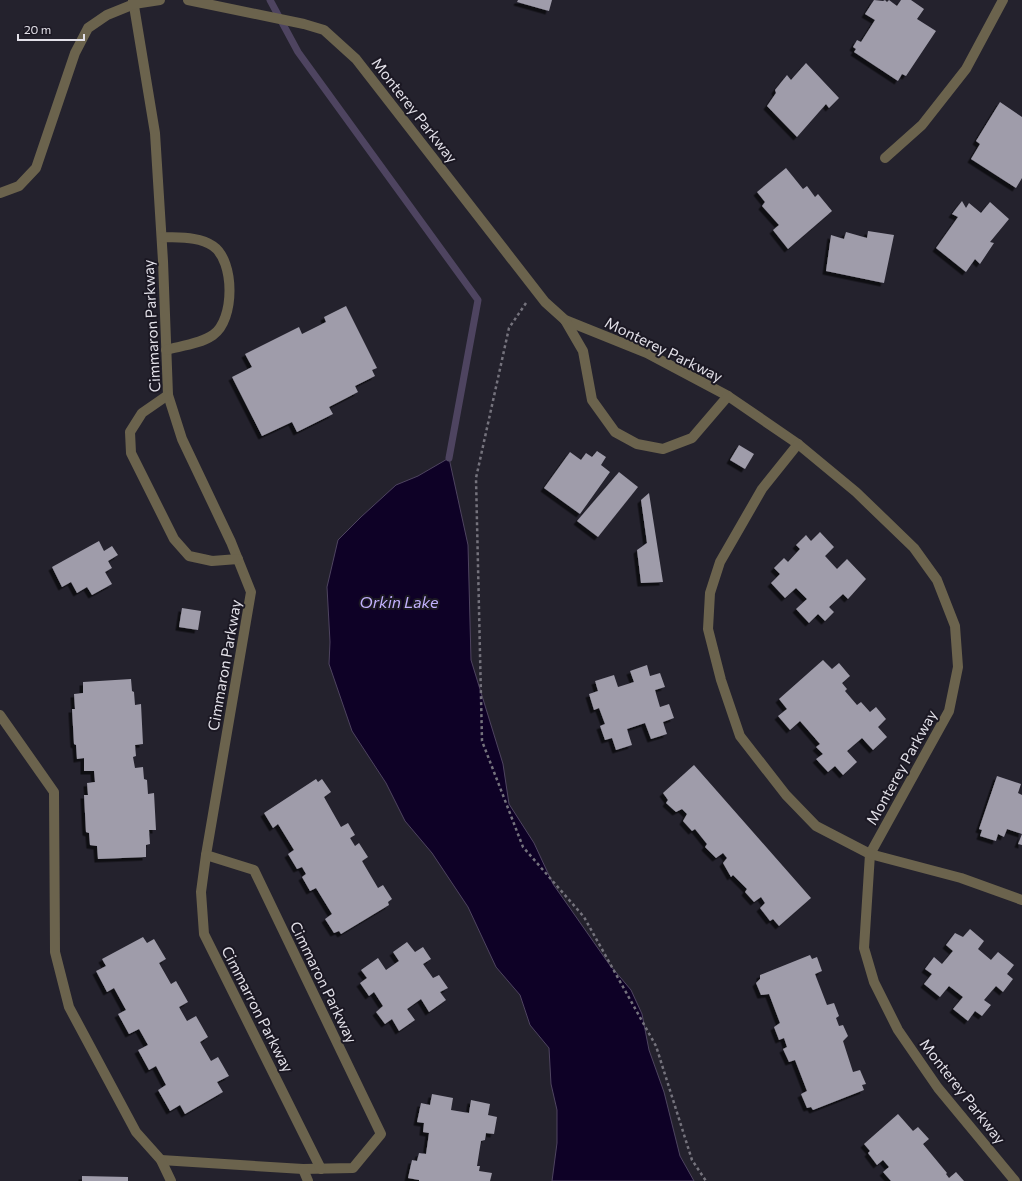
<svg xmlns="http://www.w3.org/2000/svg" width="1022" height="1181" font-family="Commissioner,sans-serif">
<defs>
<filter id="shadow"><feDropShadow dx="-3.5" dy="3.5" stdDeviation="0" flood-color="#0009"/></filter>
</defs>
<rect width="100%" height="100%" fill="#24222d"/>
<!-- water -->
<polygon fill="#0e0126" stroke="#4e4460" points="449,458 468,545 471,660 503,764 509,804 534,843 553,884 609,964 631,990 642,1014 649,1050 664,1092 680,1156 694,1181 552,1181 557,1143 557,1110 551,1084 549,1048 530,1025 520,995 496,967 468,907 432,853 405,821 386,783 352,731 329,664 330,642 327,587 338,540 361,517 396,485 418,476"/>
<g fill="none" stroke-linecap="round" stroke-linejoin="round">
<!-- stream -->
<polyline stroke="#4e4460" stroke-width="7" points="270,0 298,52 478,300 449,458"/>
</g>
<!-- building -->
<g fill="#9f9caa" filter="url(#shadow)">
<polygon points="518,0 552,0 549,11 517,2"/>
<polygon points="874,0 883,1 885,0 887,2 889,0 897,6 901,0 911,0 924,9 917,19 936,31 906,76 902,74 898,81 854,52 856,49 853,47 857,40 861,42 875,20 865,14"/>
<polygon points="806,63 839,98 829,108 826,104 797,137 767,106 776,93 775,90 787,75 791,80"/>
<polygon points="1000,102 1022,117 1022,178 1016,188 971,159 980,144 976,141"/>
<polygon points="786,168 803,189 807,186 815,197 818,194 832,211 788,249 773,230 779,225 762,206 765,202 757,192"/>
<polygon points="962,201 966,208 969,203 981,213 990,202 1009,219 990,242 994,243 980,264 975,259 966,272 936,248 958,217 952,214"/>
<polygon points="868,231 894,235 884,283 826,271 831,235 844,239 846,232 867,238"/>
<polygon points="346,306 377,368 372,370 375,376 355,386 358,392 329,407 333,414 297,432 292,422 262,436 232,377 252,367 245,354 299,327 302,334 326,322 324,317"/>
<polygon points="739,445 754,454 745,469 730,460"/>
<polygon points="597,451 606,457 601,465 610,472 580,514 544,488 570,452 581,460 586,453 592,457"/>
<polygon points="619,472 638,487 598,537 577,521"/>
<polygon points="649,493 663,582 641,583 637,550 647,543 641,500"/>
<polygon points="820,532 834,547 825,556 837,569 847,559 866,579 848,599 843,594 829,607 834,612 825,621 818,614 809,623 796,609 807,599 796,588 785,598 771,583 780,574 774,568 784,558 788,562 800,549 796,545 806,535 811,541"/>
<polygon points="99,541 104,551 112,546 118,555 108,561 112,568 105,572 112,584 92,595 87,587 77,593 71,582 62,587 52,567"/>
<polygon points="182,608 201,611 198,630 179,627"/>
<polygon points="823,660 832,669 839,663 850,676 842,683 847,689 845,691 857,705 861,702 870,712 876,707 886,719 878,727 887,737 873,750 862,738 847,751 857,762 843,775 835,766 828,772 816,759 823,754 816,747 820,744 800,721 790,730 778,716 787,709 779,699"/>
<polygon points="647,665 650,676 660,673 665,687 655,690 660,707 669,704 674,718 663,722 667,734 651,739 645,723 627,729 632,745 616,750 612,738 605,740 600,726 605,724 599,708 594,710 589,694 598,691 595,681 614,675 618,687 634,682 630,671"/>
<polygon points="131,679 132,691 134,692 135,705 141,704 143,744 135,745 136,756 133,757 135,768 143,767 144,779 147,780 148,794 154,793 156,830 149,830 150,844 146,845 146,857 98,859 97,846 90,845 89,833 86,832 84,795 88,795 87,783 95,782 94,771 84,771 84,758 77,759 76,745 74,744 72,709 75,709 74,694 83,693 83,682"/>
<polygon points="694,765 811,898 779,926 773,919 770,921 760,908 765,903 761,897 754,902 745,892 747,889 733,875 731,877 723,863 727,858 723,853 716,858 705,847 707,844 695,829 692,831 683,821 687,814 682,809 676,812 666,803 668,800 663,793"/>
<polygon points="997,776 1021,784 1018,793 1022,795 1022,834 1007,829 1004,837 998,834 996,841 980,836 982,830 979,829"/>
<polygon points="316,779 318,782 322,779 331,792 324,797 341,827 348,823 355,835 350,838 355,846 359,843 368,857 362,861 378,888 383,885 392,899 388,902 389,905 341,934 339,931 334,933 325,919 332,914 316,888 310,891 302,877 306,874 302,867 297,869 288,854 294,850 278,824 273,828 264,813"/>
<polygon points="1022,834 1022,845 1018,844"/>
<polygon points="970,929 984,941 978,949 991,960 998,952 1014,965 1007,974 1013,979 1003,992 996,986 984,1000 991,1005 982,1016 975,1011 968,1021 953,1009 963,997 949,986 940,997 924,984 932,974 925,969 934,957 942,964 953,951 946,945 955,933 963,937"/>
<polygon points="143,937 147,943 154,939 166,959 159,963 171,984 176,981 188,1002 179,1007 187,1021 196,1016 208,1037 200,1042 211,1061 218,1057 229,1076 217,1082 223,1092 185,1114 180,1105 170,1111 158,1090 166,1085 156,1066 149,1070 138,1050 148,1045 139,1029 129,1034 118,1014 126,1010 114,988 107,992 96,971 106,966 102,959"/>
<polygon points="407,942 415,952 423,947 431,959 423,964 433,978 439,975 448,988 440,992 446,1000 429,1012 421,999 407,1009 415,1020 399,1031 392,1019 385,1024 376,1012 383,1006 374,992 369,996 360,983 367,978 361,970 378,958 386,970 399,961 393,952"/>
<polygon points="810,955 812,959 817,957 822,971 815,974 827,1005 834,1003 839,1016 836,1018 839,1026 843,1025 848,1036 843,1041 853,1072 860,1070 866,1084 862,1085 864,1090 813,1110 811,1107 807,1108 801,1094 807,1091 795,1060 789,1062 783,1049 787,1047 784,1038 779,1040 774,1027 780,1023 769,994 761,995 756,983 760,979 760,975"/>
<polygon points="432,1094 453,1098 451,1110 469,1113 471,1100 490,1104 488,1115 497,1117 494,1134 486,1133 485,1140 481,1141 477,1166 480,1166 479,1171 492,1173 490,1181 419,1181 419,1180 408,1178 412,1160 417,1161 419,1153 426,1154 429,1133 423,1132 424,1123 417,1122 421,1103 430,1105"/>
<polygon points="898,1114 913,1131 918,1127 929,1139 923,1144 947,1173 946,1174 949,1178 956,1172 964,1181 891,1181 883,1172 889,1167 883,1160 877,1165 868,1153 870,1151 864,1144"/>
<polygon points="82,1176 128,1177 128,1181 82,1181"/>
</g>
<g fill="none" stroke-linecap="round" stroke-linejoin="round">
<!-- path -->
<polyline stroke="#75737d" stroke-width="2.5" stroke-dasharray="3 3" stroke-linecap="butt" points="526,303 509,328 476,478 482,741 523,847 584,917 656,1046 692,1160 706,1181"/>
<!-- minor -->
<g stroke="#6b634d" stroke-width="10">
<polyline points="133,0 155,133 163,261 168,395 182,439 231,542 251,592 206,855 254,870 381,1134 353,1168 303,1169 161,1160"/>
<polyline points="188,0 304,24 324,30 356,59 545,302 565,320 647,353 728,396 798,444 856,492 914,548 937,580 955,626 958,667 949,711 870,854 864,948 874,982 898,1030 938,1088 1015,1181"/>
<polyline points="885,158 922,125 966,69 1003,0"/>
<polyline points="0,193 19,186 36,168 75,53 88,28 107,15 134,4 160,0"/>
<path d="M162,237C178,238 199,236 213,246C235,261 235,320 213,335C200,344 181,346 166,350"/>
<polyline points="565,320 583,351 592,400 615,432 637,444 663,449 692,438 728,396"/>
<polyline points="168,395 142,413 130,432 131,453 174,539 189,556 212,561 238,559"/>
<polyline points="798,444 762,489 720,562 710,593 708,629 721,680 740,736 786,795 816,826 870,854 961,878 1022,900"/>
<polyline points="0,715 54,792 55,952 69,1007 136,1132 161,1160 171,1181"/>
<polyline points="206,855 201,892 204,934 321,1169"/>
<polyline points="303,1169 308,1181"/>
</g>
</g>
<g text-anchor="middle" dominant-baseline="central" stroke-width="4" stroke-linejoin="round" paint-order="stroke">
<!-- street labels -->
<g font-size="15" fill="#e3e1e9" stroke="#1b1823">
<text transform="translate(415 110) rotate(52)">Monterey Parkway</text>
<text transform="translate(151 326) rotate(-93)">Cimmaron Parkway</text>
<text transform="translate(664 349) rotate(26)">Monterey Parkway</text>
<text transform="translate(224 665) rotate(-80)">Cimmaron Parkway</text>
<text transform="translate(901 767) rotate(-61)">Monterey Parkway</text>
<text transform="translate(324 982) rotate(64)">Cimmaron Parkway</text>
<text transform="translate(258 1009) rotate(63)">Cimmarron Parkway</text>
<text transform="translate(963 1091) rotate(52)">Monterey Parkway</text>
</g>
<!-- water labels -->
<g font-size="16" font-style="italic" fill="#c2b1fc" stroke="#1b1823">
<text x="399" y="601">Orkin Lake</text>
</g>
</g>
<!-- scale -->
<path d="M18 34v6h66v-6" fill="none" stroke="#e3e1e9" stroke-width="2"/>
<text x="24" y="34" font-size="12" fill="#e3e1e9" stroke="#1b1823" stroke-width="3" paint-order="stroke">20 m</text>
</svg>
